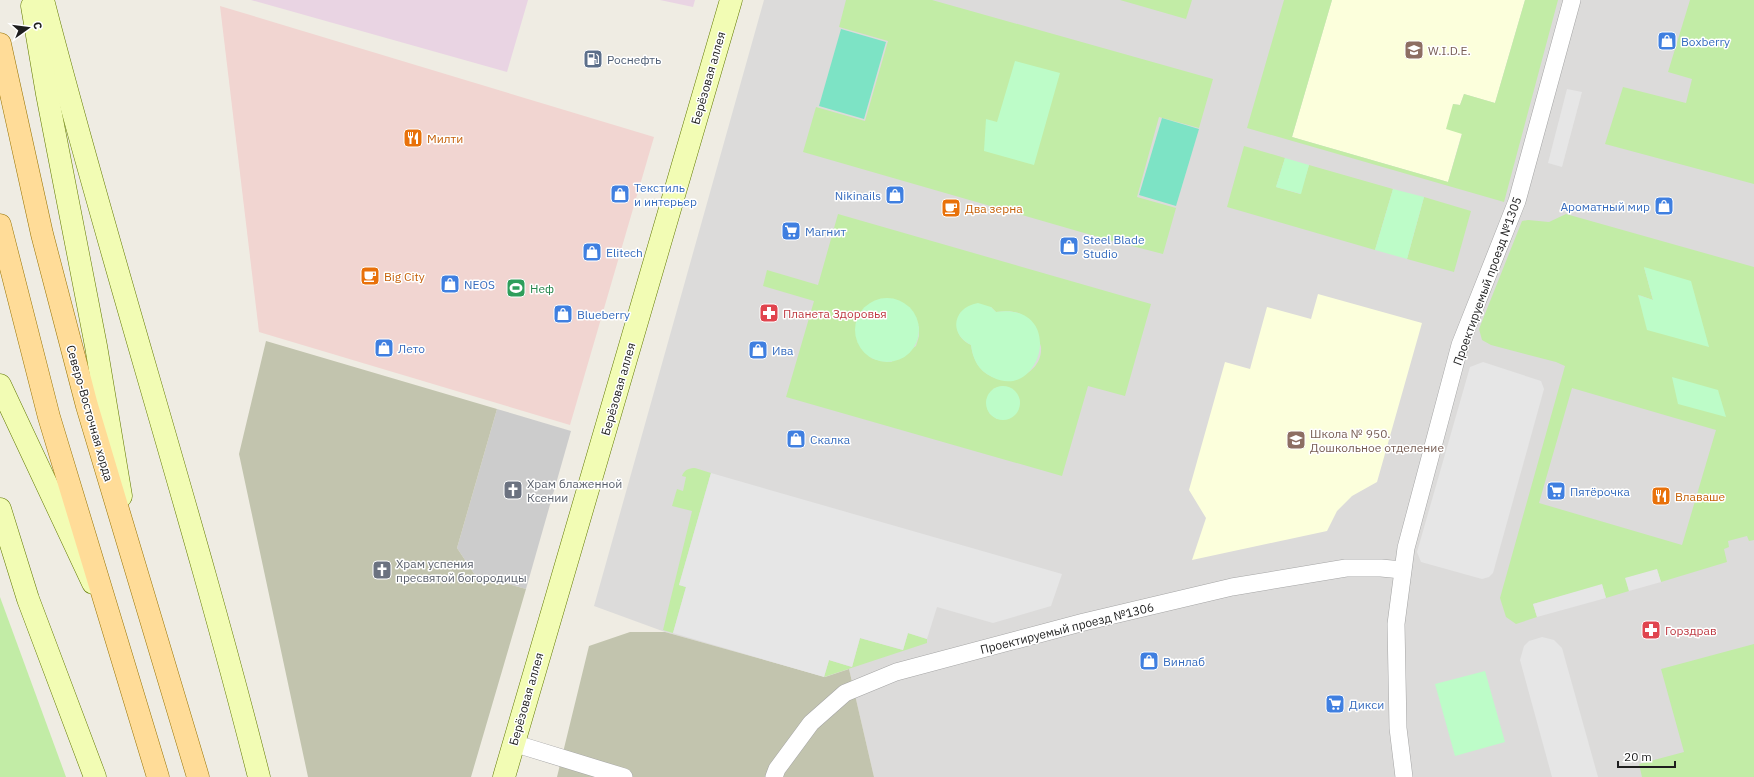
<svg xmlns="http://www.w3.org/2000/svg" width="1754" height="777" font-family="'IBM Plex Sans',sans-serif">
<rect width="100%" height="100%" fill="#efece3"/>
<!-- residential -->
<polygon fill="#dcdbda" points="764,0 1754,0 1754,777 874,777 849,669 825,677 665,632 594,606"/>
<!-- commercial -->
<polygon fill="#f1d5d1" points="220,6 654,137 570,425 259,332"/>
<!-- industrial -->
<g fill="#e9d4e3">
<polygon points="251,0 528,0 507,72"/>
<polygon points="660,0 695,0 693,7"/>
</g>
<!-- education -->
<g fill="#fcffdc">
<polygon points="1332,0 1525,0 1495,103 1464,94 1460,105 1453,104 1462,133 1448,182 1292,137"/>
<polygon points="1318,294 1422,323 1377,482 1352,496 1337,511 1327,531 1192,560 1206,518 1189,490 1225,362 1250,369 1267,307 1311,319"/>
</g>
<!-- religious -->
<polygon fill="#ccc" points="497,409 571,431 526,589 475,575 457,548"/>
<!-- construction -->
<g fill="#c2c4ae">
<polygon points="266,341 497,409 457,548 475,575 526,589 471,777 308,777 239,454"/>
<polygon points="630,632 665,632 825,677 849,669 874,777 557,777 589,646"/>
</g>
<!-- grass -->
<g fill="#c2eca6" fill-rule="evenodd">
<polygon points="846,0 932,0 1213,79 1199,128 1159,117 1137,197 1176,208 1163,254 1105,239 803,152 816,107 865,121 888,41 839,27"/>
<polygon points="1120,0 1192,0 1186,19"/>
<polygon points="1284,0 1332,0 1292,137 1448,182 1462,134 1446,129 1453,104 1460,105 1464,94 1495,103 1525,0 1558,0 1504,202 1247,128"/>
<polygon points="1690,0 1754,0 1754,184 1605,144 1623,87 1686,103 1692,79 1668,72"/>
<polygon points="1244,146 1285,158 1276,187 1300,194 1309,165 1393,189 1375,250 1227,207"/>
<polygon points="1424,197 1471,211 1454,272 1407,259"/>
<path d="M838,214L1151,304L1125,396L1088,386L1062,476L786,397L814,301L763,286L767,270L818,285ZM991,307L996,312C1013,310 1024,311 1032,327C1034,333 1040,341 1041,347C1044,383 978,398 971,345C957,338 953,325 961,312ZM919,326V336L916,346L891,362L881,361L871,358ZM1003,386L1019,398L1020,403L1016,413L997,419L989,413L993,389Z"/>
<path d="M1566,214L1754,267V540L1749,541L1747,536L1728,541L1729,547L1724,549L1727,562L1661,582L1657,570L1626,578L1629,591L1606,598L1602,585L1533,604L1537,617L1516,624L1506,617L1500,598L1565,366L1556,362L1491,345L1482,340L1479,329L1522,221L1528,220L1549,222ZM1644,267L1709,347L1639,295L1653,300ZM1572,388L1716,430L1682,545L1539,503Z"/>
<path d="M695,468L711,473L679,585L686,587L673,633L663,630L692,511L672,506L677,489L683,491L686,477L682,476C684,470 689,468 695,468Z"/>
<polygon points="0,597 66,777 0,777"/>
<polygon points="908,633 927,639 927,643 824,677 829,660 852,667 860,638 903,650"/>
<polygon points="1754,644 1754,777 1642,777 1639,764 1684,752 1661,669"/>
</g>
<!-- park -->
<g fill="#bdfcc8">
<polygon points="1015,61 1060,73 1034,165 984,151 986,119 997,122"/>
<polygon points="1285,158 1309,165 1301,194 1276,187"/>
<polygon points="1393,189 1424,197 1407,259 1375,250"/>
<polygon points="1644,267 1691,281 1709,347 1647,330 1638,295 1653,300"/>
<circle cx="887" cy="330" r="32"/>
<path d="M978,303L991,307L996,312C1067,302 1042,403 992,377C978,370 973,360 971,345C948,334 953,307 978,303Z"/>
<polygon points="1672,377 1718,390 1726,417 1678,404"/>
<circle cx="1003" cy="403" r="17"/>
<polygon points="1485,671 1505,742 1455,756 1435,684"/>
</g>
<!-- pitch -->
<g fill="#7de3c5">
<polygon points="841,29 886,42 864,119 819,106"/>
<polygon points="1162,118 1199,129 1176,206 1139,195"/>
</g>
<!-- parking -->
<g fill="#e6e6e6">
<polygon points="1567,89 1582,92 1562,167 1548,163"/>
<polygon points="1483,362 1541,381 1544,389 1493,573 1489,577 1482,579 1421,562 1417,552 1470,367"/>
<polygon points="711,473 1062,574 1051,606 993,623 937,607 927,639 908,633 903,650 860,638 852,667 829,660 824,677 673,633 686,587 679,585"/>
<polygon points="1657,569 1661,582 1629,591 1625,578"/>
<polygon points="1602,584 1606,598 1537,617 1533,604"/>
<polygon points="1542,637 1554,640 1562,648 1598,777 1552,777 1520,660 1524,646 1529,641"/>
</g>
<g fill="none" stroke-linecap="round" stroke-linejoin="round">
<defs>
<g id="minor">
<polyline points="513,743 624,777"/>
<polyline points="774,777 777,769 811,723 845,693 896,672 1084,622 1232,587 1346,568 1381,568 1402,570"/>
<polyline points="1404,777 1398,728 1396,624 1406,548 1460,345 1517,201 1572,0"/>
</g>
<g id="secondary">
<path d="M43,0C110,260 193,516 259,777"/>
<polyline points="32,6 47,94 96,346 121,496"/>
<polyline points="0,385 93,583"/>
<polyline points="0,509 28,599 95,777"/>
<polyline points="504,777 731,0"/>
</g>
<g id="primary">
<polyline points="0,44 42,234 87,406 198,777"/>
<polyline points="0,225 49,417 158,777"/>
</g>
</defs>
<!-- minor casing -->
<use href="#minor" stroke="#a5a5a5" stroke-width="18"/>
<!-- secondary casing -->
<use href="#secondary" stroke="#617900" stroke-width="23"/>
<!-- primary casing -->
<use href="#primary" stroke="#977300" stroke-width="23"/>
<!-- minor -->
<use href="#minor" stroke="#fff" stroke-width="17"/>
<!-- secondary -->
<use href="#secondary" stroke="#f2fcb4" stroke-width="22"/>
<!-- primary -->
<use href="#primary" stroke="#ffdc98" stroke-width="22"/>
</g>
<!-- icons -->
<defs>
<symbol id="shop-square" viewBox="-11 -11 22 22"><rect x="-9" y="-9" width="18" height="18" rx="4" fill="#3f7fe0" stroke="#fff"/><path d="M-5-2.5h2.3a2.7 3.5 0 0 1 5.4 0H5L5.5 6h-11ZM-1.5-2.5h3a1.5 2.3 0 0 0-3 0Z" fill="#fff"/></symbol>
<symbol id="school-square" viewBox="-11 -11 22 22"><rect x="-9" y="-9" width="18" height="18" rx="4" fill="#8d6e63" stroke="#fff"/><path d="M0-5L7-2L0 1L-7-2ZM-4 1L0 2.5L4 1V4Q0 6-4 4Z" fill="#fff"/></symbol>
<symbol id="fuel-square" viewBox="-11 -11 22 22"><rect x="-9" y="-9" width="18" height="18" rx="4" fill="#5c6f8a" stroke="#fff"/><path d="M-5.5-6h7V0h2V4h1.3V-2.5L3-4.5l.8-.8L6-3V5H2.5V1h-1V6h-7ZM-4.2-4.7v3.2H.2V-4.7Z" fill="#fff"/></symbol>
<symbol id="restaurant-square" viewBox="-11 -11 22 22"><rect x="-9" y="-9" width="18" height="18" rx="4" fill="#e8710a" stroke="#fff"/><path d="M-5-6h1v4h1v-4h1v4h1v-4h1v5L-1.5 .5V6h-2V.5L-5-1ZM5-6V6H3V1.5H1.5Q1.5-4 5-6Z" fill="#fff"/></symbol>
<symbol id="cafe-square" viewBox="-11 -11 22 22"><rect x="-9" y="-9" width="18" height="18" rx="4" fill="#e8710a" stroke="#fff"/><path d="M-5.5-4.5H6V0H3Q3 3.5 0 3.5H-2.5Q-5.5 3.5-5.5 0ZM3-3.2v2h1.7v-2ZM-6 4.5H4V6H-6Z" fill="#fff"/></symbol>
<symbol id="supermarket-square" viewBox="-11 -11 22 22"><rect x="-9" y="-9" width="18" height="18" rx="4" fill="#3f7fe0" stroke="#fff"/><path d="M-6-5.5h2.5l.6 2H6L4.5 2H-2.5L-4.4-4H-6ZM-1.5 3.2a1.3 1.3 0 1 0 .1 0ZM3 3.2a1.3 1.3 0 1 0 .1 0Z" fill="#fff"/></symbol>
<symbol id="stadium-square" viewBox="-11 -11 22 22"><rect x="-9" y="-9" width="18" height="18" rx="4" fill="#2e9e5b" stroke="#fff"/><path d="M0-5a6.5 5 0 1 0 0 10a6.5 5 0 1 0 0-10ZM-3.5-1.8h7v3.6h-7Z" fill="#fff"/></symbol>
<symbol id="pharmacy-square" viewBox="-11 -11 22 22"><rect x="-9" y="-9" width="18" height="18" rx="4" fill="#e0444e" stroke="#fff"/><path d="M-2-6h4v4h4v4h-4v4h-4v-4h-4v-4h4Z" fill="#fff"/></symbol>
<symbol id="church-square" viewBox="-11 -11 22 22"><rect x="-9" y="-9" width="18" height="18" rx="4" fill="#6b7280" stroke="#fff"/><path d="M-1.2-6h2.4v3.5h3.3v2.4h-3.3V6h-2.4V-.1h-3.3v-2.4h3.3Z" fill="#fff"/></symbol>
</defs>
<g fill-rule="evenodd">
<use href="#shop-square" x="1656" y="30" width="22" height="22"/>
<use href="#school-square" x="1403" y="39" width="22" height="22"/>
<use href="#fuel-square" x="582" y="48" width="22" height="22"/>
<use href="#restaurant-square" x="402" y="127" width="22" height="22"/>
<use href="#shop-square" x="609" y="183" width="22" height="22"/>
<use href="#shop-square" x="884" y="184" width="22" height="22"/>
<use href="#shop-square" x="1653" y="195" width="22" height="22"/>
<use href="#cafe-square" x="940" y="197" width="22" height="22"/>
<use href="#supermarket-square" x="780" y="220" width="22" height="22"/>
<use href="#shop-square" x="1058" y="235" width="22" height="22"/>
<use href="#shop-square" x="581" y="241" width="22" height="22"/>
<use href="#cafe-square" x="359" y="265" width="22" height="22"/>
<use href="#shop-square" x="439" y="273" width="22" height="22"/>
<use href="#stadium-square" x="505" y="277" width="22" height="22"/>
<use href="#pharmacy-square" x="758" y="302" width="22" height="22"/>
<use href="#shop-square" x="552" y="303" width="22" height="22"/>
<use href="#shop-square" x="373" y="337" width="22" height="22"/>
<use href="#shop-square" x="747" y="339" width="22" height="22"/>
<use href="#shop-square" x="785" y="428" width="22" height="22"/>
<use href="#school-square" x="1285" y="429" width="22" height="22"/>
<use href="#church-square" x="502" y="479" width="22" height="22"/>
<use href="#supermarket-square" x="1545" y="480" width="22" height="22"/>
<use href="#restaurant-square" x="1650" y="485" width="22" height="22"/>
<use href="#church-square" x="371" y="559" width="22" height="22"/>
<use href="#pharmacy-square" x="1640" y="619" width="22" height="22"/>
<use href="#shop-square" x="1138" y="650" width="22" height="22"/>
<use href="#supermarket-square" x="1324" y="693" width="22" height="22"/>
</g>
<g text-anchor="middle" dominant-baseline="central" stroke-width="3" stroke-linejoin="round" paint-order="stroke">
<!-- shop labels -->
<g font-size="12" fill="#366cbe" stroke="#fff" text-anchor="start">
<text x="1681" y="41">Boxberry</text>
<text x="634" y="187">Текстиль<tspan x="634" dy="14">и интерьер</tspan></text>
<text x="881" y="195" text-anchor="end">Nikinails</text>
<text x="1650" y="206" text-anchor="end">Ароматный мир</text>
<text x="805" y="231">Магнит</text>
<text x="1083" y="239">Steel Blade<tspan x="1083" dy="14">Studio</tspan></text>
<text x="606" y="252">Elitech</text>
<text x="464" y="284">NEOS</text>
<text x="577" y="314">Blueberry</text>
<text x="398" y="348">Лето</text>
<text x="772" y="350">Ива</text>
<text x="810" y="439">Скалка</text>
<text x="1570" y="491">Пятёрочка</text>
<text x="1163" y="661">Винлаб</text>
<text x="1349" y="704">Дикси</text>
</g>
<!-- education labels -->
<g font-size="12" fill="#785e54" stroke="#fff" text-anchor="start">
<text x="1428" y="50">W.I.D.E.</text>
<text x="1310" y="433">Школа № 950.<tspan x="1310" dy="14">Дошкольное отделение</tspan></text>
</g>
<!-- service labels -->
<g font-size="12" fill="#4e5e75" stroke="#fff" text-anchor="start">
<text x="607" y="59">Роснефть</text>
</g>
<!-- street labels -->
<g font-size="12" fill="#1e1e1e" stroke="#fff">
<text transform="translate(708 78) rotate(-74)">Берёзовая аллея</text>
<text transform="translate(1487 281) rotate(-70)">Проектируемый проезд №1305</text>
<text transform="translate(618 389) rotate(-74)">Берёзовая аллея</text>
<text transform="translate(90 413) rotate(74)">Северо-Восточная хорда</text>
<text transform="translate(1067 628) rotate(-14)">Проектируемый проезд №1306</text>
<text transform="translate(526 699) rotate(-74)">Берёзовая аллея</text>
</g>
<!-- food labels -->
<g font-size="12" fill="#c56008" stroke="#fff" text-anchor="start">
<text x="427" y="138">Милти</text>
<text x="965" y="208">Два зерна</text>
<text x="384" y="276">Big City</text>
<text x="1675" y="496">Влаваше</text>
</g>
<!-- leisure labels -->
<g font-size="12" fill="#27864d" stroke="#fff" text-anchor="start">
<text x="530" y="288">Неф</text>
</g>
<!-- health labels -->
<g font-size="12" fill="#be3a42" stroke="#fff" text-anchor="start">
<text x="783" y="313">Планета Здоровья</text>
<text x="1665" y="630">Горздрав</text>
</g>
<!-- worship labels -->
<g font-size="12" fill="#5b616d" stroke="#fff" text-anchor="start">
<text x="527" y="483">Храм блаженной<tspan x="527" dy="14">Ксении</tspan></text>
<text x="396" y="563">Храм успения<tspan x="396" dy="14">пресвятой богородицы</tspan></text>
</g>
</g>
<!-- north arrow -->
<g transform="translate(28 28) rotate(76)" stroke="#ffffff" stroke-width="3" paint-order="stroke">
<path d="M0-3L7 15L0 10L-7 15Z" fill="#1e1e1e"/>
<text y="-6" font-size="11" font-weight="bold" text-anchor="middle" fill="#1e1e1e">С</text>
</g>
<!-- scale -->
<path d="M1618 761v6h57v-6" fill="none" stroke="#1e1e1e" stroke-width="2"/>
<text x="1624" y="761" font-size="12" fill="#1e1e1e" stroke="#ffffff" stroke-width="3" paint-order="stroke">20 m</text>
</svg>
